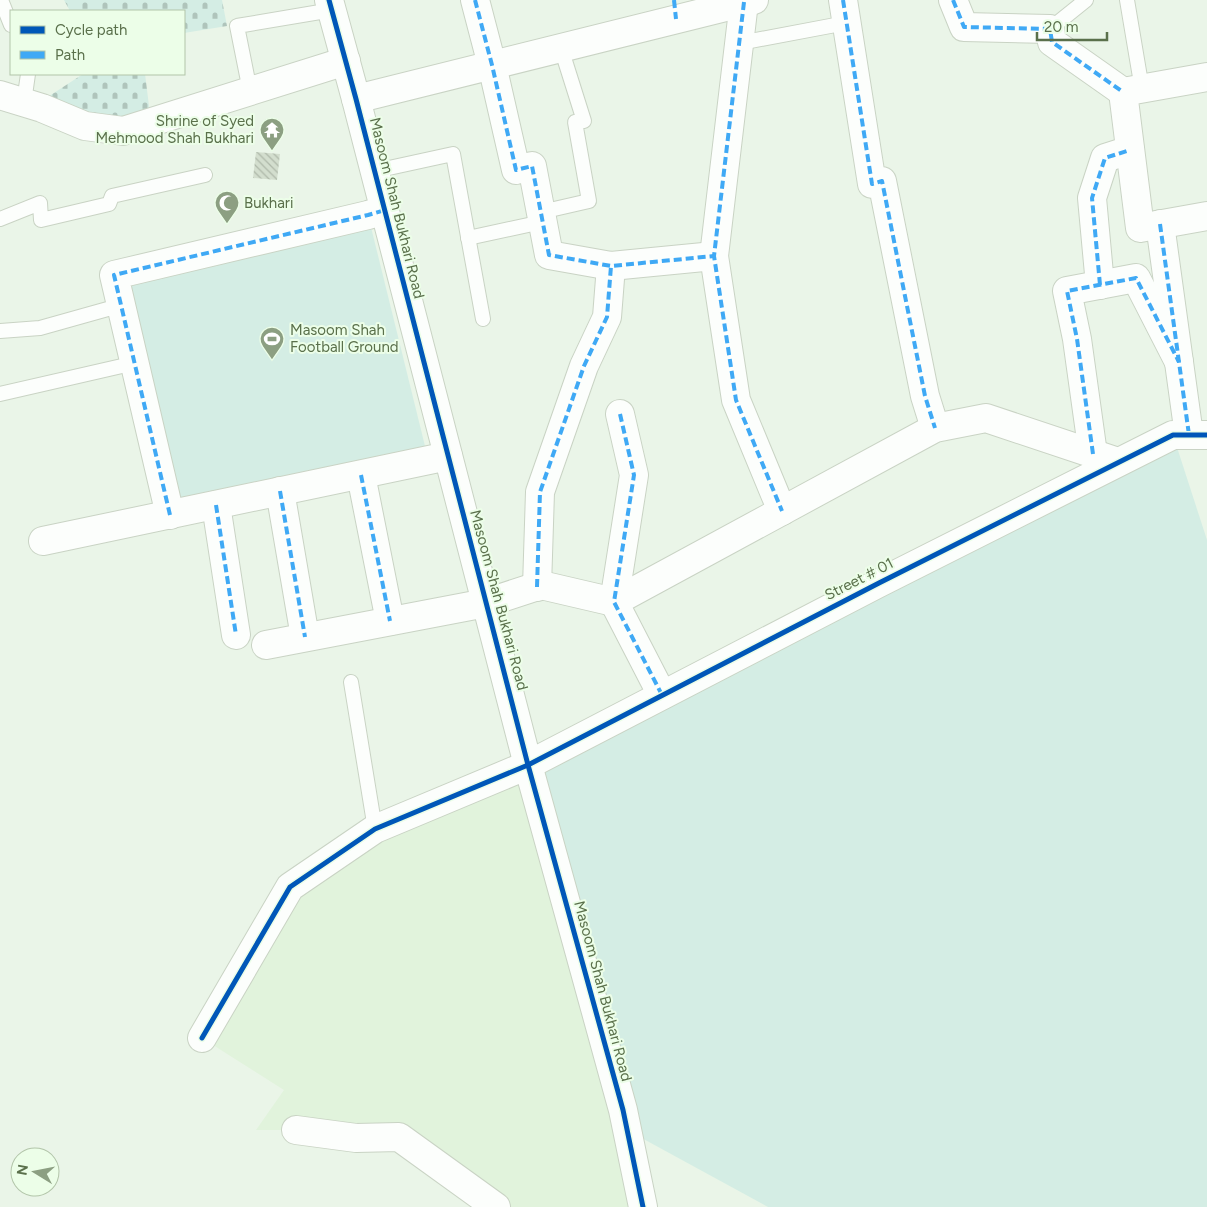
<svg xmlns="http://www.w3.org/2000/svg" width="1207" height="1207" font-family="Figtree,sans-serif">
<defs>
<pattern id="cemetery-stones" width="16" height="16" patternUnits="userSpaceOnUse" patternTransform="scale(1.25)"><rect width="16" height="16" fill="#d4ede4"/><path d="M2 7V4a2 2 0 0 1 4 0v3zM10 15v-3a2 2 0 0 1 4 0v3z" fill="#afc4bb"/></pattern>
<pattern id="building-back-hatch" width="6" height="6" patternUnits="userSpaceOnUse" patternTransform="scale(1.25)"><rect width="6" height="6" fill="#d3dece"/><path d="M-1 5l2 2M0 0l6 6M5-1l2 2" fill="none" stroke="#aeb8a9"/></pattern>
</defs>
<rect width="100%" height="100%" fill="#eaf5e8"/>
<!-- residential -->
<polygon fill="#e1f3dc" points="528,765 640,1207 496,1207 399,1137 296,1130 256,1130 284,1090 202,1038 290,887"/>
<!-- grass -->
<g fill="#d4ede4">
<polygon points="368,215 425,446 173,499 118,274"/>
<polygon points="1173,435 1207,540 1207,1207 768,1207 627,1130 528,765"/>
</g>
<!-- cemetery -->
<g fill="url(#cemetery-stones)">
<polygon points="64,0 222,0 227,26 184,33 184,11 70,11"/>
<polygon points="83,74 145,74 151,122 34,106"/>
</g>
<!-- building -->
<polygon fill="url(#building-back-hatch)" points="256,152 280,154 277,180 253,178"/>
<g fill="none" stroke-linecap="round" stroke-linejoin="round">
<defs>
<g id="service">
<polyline points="1,0 11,25"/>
<polyline points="1127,0 1142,89"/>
<polyline points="1050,29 1086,0"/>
<polyline points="740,43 846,23"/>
<polyline points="250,91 237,26 332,10"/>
<polyline points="24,102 28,74"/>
<polyline points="375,171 453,154 483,319"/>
<polyline points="541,212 589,201 575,122 584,121 561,48"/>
<polyline points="0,219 40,203 41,220 109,204 112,196 205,175"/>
<polyline points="468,238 542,222"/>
<polyline points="0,331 40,328 122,305"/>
<polyline points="0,394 135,363"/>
<polyline points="351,682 375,829"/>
</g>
<g id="minor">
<polyline points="475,0 492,65 516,170 532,166 549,255 611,266 714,256"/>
<polyline points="843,0 872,184 882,181 925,396 935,428"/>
<polyline points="953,0 964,27 1050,29 1052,42 1123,92"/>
<polyline points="744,2 714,256 736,400 782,511"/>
<polyline points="1207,77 1123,92 1140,228 1207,216"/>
<polyline points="0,95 42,108 85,126 123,131 346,61"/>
<polyline points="356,99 754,0"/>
<polyline points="1160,224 1189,435"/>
<polyline points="1100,285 1092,198 1105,158 1130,150"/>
<polyline points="620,414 634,475 614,602 662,695"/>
<polyline points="1093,454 1077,339 1067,291 1136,278 1179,362"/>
<polyline points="361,475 390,621"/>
<polyline points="280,491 305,637"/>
<polyline points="216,505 236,635"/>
<polyline points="170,515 114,275 368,215 385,210"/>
<polyline points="43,541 448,456"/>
<polyline points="537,587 540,492 584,366 607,317 611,266"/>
<polyline points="266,645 486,603 541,585 614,602 935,428 986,418 1118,462"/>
<polyline points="202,1038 290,887 375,829 528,765 879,583 1173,435 1207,435"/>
<polyline points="296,1130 356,1138 399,1137 496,1207"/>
</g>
<polyline id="tertiary" points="329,0 356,99 528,765 623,1110 643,1207"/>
</defs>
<!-- service casing -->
<use href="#service" stroke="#c9d3c4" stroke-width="16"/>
<!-- minor casing -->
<use href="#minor" stroke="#c9d3c4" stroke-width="30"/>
<!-- tertiary casing -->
<use href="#tertiary" stroke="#c9d3c4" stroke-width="30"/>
<!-- service -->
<use href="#service" stroke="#fcfefc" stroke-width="14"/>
<!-- minor -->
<use href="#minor" stroke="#fcfefc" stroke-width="28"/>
<!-- tertiary -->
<use href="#tertiary" stroke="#fcfefc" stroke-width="28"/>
<!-- quiet -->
<g stroke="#3fa9f5" stroke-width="4" stroke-dasharray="8 4" stroke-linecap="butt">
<polyline points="475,0 492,65 516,170 532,166 549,255 611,266 714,256"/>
<polyline points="674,0 676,19"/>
<polyline points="843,0 872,184 882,181 925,396 935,428"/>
<polyline points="953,0 964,27 1050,29 1052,42 1123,92"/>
<polyline points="744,2 714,256 736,400 782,511"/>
<polyline points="1160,224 1189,435"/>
<polyline points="1100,285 1092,198 1105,158 1130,150"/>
<polyline points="620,414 634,475 614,602 662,695"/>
<polyline points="1093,454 1077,339 1067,291 1136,278 1179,362"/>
<polyline points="361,475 390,621"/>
<polyline points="280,491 305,637"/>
<polyline points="216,505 236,635"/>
<polyline points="170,515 114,275 368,215 385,210"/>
<polyline points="537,587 540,492 584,366 607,317 611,266"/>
</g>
<defs>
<g id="cycleway">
<polyline points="329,0 356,99 528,765 623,1110 643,1207"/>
<polyline points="202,1038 290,887 375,829 528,765 879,583 1173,435 1207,435"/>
</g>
</defs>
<!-- cycleway casing -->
<use href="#cycleway" stroke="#ecfee8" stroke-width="8"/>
<!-- cycleway -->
<use href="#cycleway" stroke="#0057b8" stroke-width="5"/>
</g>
<!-- icons -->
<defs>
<symbol id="temple-pin" viewBox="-11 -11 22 30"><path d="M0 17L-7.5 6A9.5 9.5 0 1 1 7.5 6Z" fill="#8c9f82" stroke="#ecfee8"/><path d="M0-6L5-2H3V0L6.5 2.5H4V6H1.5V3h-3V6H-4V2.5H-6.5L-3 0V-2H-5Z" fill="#fff"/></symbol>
<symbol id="mosque-pin" viewBox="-11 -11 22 30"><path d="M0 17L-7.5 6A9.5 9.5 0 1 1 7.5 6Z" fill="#8c9f82" stroke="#ecfee8"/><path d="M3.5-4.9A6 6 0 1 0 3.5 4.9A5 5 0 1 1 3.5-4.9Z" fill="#fff"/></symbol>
<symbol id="stadium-pin" viewBox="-11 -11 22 30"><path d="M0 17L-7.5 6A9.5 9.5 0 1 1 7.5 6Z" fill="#8c9f82" stroke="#ecfee8"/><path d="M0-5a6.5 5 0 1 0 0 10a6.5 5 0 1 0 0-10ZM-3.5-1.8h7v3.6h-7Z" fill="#fff"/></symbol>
</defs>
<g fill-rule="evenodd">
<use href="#temple-pin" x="258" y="116" width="28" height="38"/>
<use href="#mosque-pin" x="213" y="189" width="28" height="38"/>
<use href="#stadium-pin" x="258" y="325" width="28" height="38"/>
</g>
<g text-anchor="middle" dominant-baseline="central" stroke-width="4" stroke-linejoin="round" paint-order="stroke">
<!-- poi labels -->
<g font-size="15" fill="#5a704b" stroke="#ecfee8" text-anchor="start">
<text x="254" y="121" text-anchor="end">Shrine of Syed<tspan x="254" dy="17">Mehmood Shah Bukhari</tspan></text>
<text x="244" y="203">Bukhari</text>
<text x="290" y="330">Masoom Shah<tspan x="290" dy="17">Football Ground</tspan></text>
</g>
<!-- street labels -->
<g font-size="15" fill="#5a704b" stroke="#ecfee8">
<text transform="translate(397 208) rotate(76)">Masoom Shah Bukhari Road</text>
<text transform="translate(859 579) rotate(-27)">Street # 01</text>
<text transform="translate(499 600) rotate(75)">Masoom Shah Bukhari Road</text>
<text transform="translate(603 991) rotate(75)">Masoom Shah Bukhari Road</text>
</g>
</g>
<!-- legend -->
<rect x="10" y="10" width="175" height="65" fill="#ecfee8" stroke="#b2c5a9"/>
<rect x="20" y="26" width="25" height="8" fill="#0057b8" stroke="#b2c5a9"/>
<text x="55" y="35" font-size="15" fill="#5a704b">Cycle path</text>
<rect x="20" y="51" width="25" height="8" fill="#3fa9f5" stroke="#b2c5a9"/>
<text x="55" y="60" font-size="15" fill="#5a704b">Path</text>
<!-- north arrow -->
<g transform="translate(35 1172) rotate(280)"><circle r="24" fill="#ecfee8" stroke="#b2c5a9"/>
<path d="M0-4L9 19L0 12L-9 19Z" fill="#8c9f82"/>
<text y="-8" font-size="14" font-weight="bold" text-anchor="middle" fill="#5a704b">N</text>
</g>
<!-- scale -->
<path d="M1037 32v8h70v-8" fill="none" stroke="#5a704b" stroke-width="2.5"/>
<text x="1044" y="32" font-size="15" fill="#5a704b" stroke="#ecfee8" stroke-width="4" paint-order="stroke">20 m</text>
</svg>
